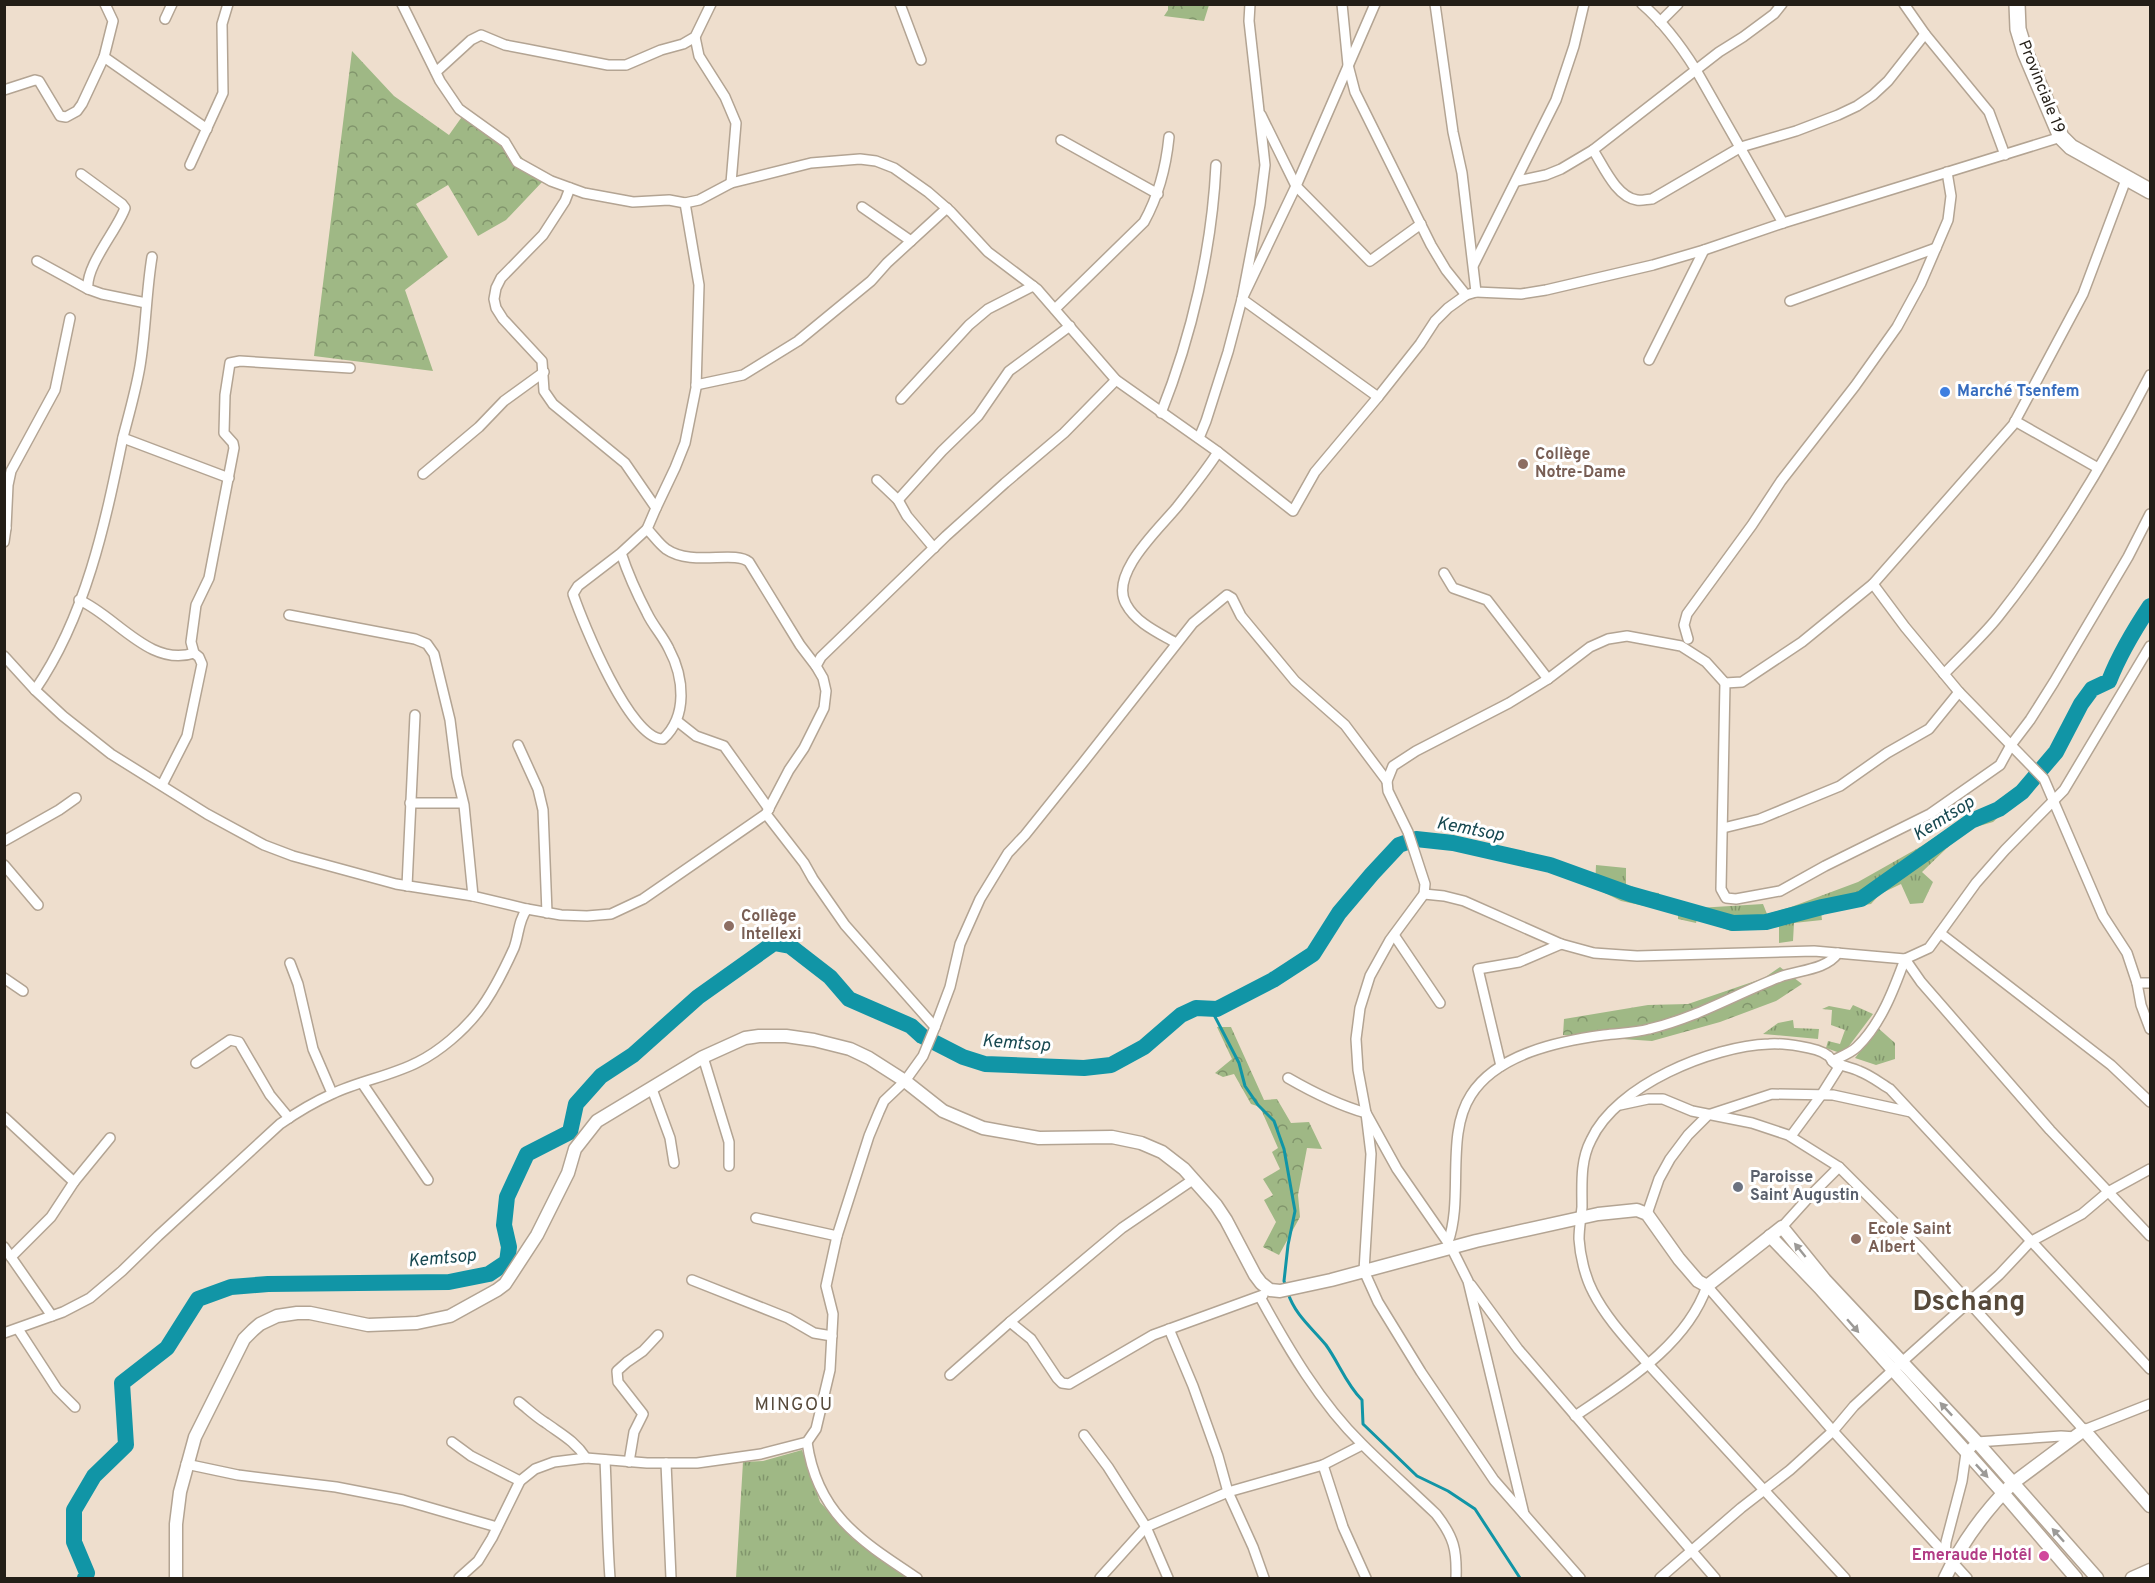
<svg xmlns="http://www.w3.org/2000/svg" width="2155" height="1583" font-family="Overpass,sans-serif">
<defs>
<pattern id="grass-tufts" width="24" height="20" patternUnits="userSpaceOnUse" patternTransform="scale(1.5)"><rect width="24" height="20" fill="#9fb885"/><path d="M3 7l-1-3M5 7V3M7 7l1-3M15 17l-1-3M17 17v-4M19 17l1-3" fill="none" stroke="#81956c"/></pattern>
<pattern id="forest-crowns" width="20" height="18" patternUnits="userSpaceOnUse" patternTransform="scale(1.5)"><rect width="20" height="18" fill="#9fb885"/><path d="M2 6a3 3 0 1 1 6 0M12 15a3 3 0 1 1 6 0" fill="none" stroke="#81956c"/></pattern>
</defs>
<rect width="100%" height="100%" fill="#eedecd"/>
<!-- grass -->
<g fill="url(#grass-tufts)">
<polygon points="2030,775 2035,784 1993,822 1969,829 1948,847 1922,872 1933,882 1923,903 1910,904 1901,884 1880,894 1871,904 1821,912 1822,920 1794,923 1793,941 1779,943 1779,927 1731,931 1697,919 1696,923 1678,919 1678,913 1621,901 1595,888 1596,865 1626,868 1626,890 1659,893 1659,899 1698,908 1763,904 1767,914 1791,907 1858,882 1920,847 1969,815 1987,812"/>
<polygon points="1853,1005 1873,1014 1843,1054 1826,1048 1828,1041 1840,1044 1845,1030 1831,1025 1832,1010 1822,1009 1829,1006 1850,1010"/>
<polygon points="1793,1020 1794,1028 1819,1029 1818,1039 1763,1034 1778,1023"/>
<polygon points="1878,1028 1895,1043 1895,1059 1876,1065 1855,1058"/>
<polygon points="802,1450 820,1502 852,1538 908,1578 736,1578 743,1462 763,1461"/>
</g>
<!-- forest -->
<g fill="url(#forest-crowns)">
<polygon points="1168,5 1168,4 1209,5 1204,21 1164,16 1168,10"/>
<polygon points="352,51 394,96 449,135 466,111 507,141 543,181 506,220 478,236 448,185 416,204 448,257 405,290 433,371 314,356"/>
<polygon points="1780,967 1802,984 1776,1001 1720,1022 1652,1041 1563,1035 1564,1019 1648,1005 1688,1004 1764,978"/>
<polygon points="1217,1027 1231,1027 1264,1100 1277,1099 1291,1123 1309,1122 1322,1149 1307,1148 1298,1195 1300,1217 1279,1255 1263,1247 1276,1222 1264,1200 1273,1195 1263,1179 1280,1169 1272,1152 1278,1148 1260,1107 1251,1104 1234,1074 1223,1077 1215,1073 1232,1059"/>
</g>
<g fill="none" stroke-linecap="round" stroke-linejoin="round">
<!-- stream -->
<g stroke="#1195a6" stroke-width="3">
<polyline points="1211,1009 1239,1063 1245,1086 1258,1105 1274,1121 1284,1149 1295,1211 1288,1245 1284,1281 1286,1287"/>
<path d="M1288,1293C1295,1315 1312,1328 1326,1345C1339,1363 1346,1384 1362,1400L1363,1424L1417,1476L1448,1491L1475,1509L1520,1578"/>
</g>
<!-- river -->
<path stroke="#1195a6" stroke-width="16" d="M85,1578L87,1573L74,1542V1510L94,1476L126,1445L122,1383L167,1348L198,1299L231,1287L268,1284L449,1282L489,1274L507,1262L509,1247L504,1225L507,1197L527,1154L570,1132L576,1104L601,1076L633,1055L698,997L774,943L790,946L830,977L849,999L911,1026L922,1036L963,1057L985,1064L1084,1068L1111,1065L1144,1047L1181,1015L1196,1008L1217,1009L1273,980L1313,954L1339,913L1372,874L1399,845L1416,839L1453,843L1550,865L1630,894L1733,923L1766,922L1822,907L1861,899L1971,821L1999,809L2022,792L2056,752L2081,704L2092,689L2109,681C2120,653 2134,630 2150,606"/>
<defs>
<g id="minor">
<polyline points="402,4 440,81 459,109 505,142 517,162 551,181 584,193 633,202 669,200 685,203 699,200 731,183 811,163 860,159 876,161 894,168 928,192 951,212 988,252 1037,289 1116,380 1218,452 1293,511 1315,472 1378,397 1420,344 1435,321 1448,308 1466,295 1476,292"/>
<polyline points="900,4 921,60"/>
<polyline points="1342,4 1348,65 1355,92 1431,245 1446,270 1466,295"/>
<polyline points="1375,4 1296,186 1242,299 1378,397"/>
<polyline points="1435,4 1453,132 1462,173 1476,292 1521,294 1546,290 1653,265 1704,250 1783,223 2061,137"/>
<path d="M1642,4C1664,23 1681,46 1696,70L1783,223"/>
<polyline points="1904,4 1925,34 1989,112 2005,155"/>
<polyline points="165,19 172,4"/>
<polyline points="1660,22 1678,4"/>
<polyline points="695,37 699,56 725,97 736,123 731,183"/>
<polyline points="104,57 207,129"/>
<polyline points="436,72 471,40 481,35 505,45 526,49 608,65 626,65 661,50 683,44 695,37 711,4"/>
<polyline points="4,90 35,80 39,81 60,116 66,117 77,111 82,104 104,57 113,21 105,4"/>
<polyline points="1261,115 1296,186 1370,261 1421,224"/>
<polyline points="1061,140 1158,194"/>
<path d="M1593,150C1603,165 1616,197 1637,200C1642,201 1647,199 1652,199L1741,147L1796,131L1838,115L1857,106L1873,95L1888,81L1925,34"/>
<polyline points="190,165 223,93 222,24 228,4"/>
<path d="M81,174L122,204L125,208C118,229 85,266 88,289L102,294L146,303"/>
<polyline points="1517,181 1546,175 1561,169 1593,150 1719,52 1743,37 1774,14 1782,4"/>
<polyline points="862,207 911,241"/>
<polyline points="37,261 88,289"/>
<polyline points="1474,264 1556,100 1574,46 1584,4"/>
<polyline points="1790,301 1936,248"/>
<path d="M1055,309L1144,222C1159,195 1166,167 1169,137"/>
<polyline points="1649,360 1704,250"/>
<polyline points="696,385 743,375 798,341 871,281 887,263 947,208"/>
<polyline points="901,399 969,325 988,309 1033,286"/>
<path d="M1161,413C1192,335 1212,248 1216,165"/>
<polyline points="2015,421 2098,468"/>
<polyline points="123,438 229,478"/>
<polyline points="1199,438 1206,421 1228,352 1242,299 1260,205 1265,165 1249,21 1250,4"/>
<polyline points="423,474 479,427 504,401 544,372"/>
<polyline points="877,480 898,500 907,516 934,548"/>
<polyline points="898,500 942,451 978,416 1009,371 1070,326"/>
<polyline points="656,508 675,468 685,443 696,388 699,285 685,203"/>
<polyline points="4,527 6,528 4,542"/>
<polyline points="6,528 8,485 11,471 55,390 70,318"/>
<path d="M621,553C628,574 637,594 647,613C653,626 663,636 669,649C684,677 688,716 663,739C630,740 583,623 573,594L578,586L621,553L647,529"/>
<polyline points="1444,573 1453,588 1487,600 1548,679"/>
<polyline points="1873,584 2013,425 2083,294 2127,177"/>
<path d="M79,600C115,615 150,668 194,653"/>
<polyline points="289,615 415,639 427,644 434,654 450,720 457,776 464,805 473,896"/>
<polyline points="1688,639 1684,625 1687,614 1752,525 1781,481 1855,386 1897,327 1921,283 1948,220 1951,196 1947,172"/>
<path d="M1176,643C1159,633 1136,623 1126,604C1109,574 1159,529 1177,507C1191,489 1206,471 1218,452"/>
<path d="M4,656L35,690L63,716L111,754L207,814L264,845L293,856L396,884L473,896L527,909L561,915L587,916L611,914L643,899L766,814L789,770L804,748L824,708L826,691L823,678L816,666L800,645L749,562C734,550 692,567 666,549C659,544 653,535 647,529L656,508L625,463L553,404L544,391L542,361L503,319L496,308L494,299L496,288L501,278L543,235L565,201L570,188"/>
<polyline points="816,666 821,657 946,536 1005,483 1064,433 1116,380"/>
<path d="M1944,674C1962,655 1982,637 1998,617C2056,544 2107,458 2150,375"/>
<polyline points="1725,683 1721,889 1726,898 1736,899 1780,891 1825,866 1930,814 2000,765 2011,745 2030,720 2054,682 2128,557 2150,514"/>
<path d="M35,690C86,616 105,524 123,437C129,414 136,390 140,366C146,330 146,293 152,257"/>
<polyline points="677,721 696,736 724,746 769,809"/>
<polyline points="518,745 538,789 543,810 547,913"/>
<polyline points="162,785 187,736 202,664 199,657 194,653 191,642 196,605 209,578 234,448 233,443 224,433 225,395 230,363 240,361 350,368"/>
<polyline points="410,803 462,803"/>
<polyline points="1723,828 1760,819 1840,786 1887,753 1929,729 1959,692"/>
<polyline points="4,841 59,810 76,798"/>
<polyline points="4,865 38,905"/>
<polyline points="407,886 415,715"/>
<polyline points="1424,894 1444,896 1464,901 1561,944 1594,953 1637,956 1814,951 1905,959 1929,948 1976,883 2005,850 2064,790 2150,646"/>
<polyline points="1940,933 2111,1065 2150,1102"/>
<polyline points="1394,935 1440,1003"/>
<polyline points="1905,959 1921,982 2050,1130 2150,1236"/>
<polyline points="290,963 298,984 313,1049 332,1093"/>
<polyline points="4,978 23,991"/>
<polyline points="2137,983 2141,1005 2150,1029"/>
<polyline points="935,1027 950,987 960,944 980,899 1008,853 1025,835 1082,764 1193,623 1227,595 1232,598 1241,616 1295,681 1345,725 1387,781"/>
<polyline points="703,1057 729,1142 729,1166"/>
<polyline points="196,1063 230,1040 239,1042 270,1095 289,1118"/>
<polyline points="1501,1066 1478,969 1519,962 1561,944"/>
<path d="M1288,1078C1314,1093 1338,1105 1366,1113L1397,1169L1451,1247L1468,1281L1524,1514"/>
<polyline points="362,1083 428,1180"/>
<polyline points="652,1089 670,1138 674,1163"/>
<polyline points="1620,1105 1648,1099 1663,1099 1692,1111 1752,1123 1788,1135 1839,1167 1920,1248 2084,1430 2150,1404"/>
<polyline points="4,1117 74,1182"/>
<path d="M1791,1136L1822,1094L1839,1067L1832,1061C1840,1057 1851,1053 1857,1047C1881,1024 1894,989 1905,959"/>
<polyline points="1647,1214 1659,1179 1670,1159 1688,1135 1708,1115 1772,1094 1833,1095 1911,1112"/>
<polyline points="756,1218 837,1236"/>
<polyline points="1782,1227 1810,1196 1839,1167"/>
<path d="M1448,1242C1464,1198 1445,1135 1471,1095C1497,1054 1559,1041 1604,1035C1619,1033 1635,1033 1649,1029C1696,1018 1736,994 1780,977C1799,970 1826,970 1838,953"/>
<polyline points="4,1247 52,1316"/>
<polyline points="11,1257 51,1217 74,1182 110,1138"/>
<polyline points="692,1280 788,1318 814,1333 832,1336"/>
<polyline points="1471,1285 1518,1349 1715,1578"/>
<path d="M1260,1297C1288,1348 1320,1403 1362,1444C1386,1468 1412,1491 1436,1514C1454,1537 1457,1550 1456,1578"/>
<polyline points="1010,1322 1031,1339 1057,1378 1062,1383 1069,1384 1153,1335 1263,1295"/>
<polyline points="18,1329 57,1389 75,1407"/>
<polyline points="1169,1329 1193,1386 1218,1456 1228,1492 1253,1547 1264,1578"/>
<path d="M4,1333L63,1312L90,1298L122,1271L158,1236L280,1124C296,1113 314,1102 332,1094C359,1081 391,1076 418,1062C440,1051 463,1031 478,1012C493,993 504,970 514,948C519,935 518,921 527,909"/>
<polyline points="950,1375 1010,1322 1122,1228 1194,1179"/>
<path d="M519,1402C528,1409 536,1417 546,1423C561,1434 575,1441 586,1458"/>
<path d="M1575,1416C1625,1382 1686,1346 1707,1286L1833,1431L1967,1578"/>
<polyline points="1084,1435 1108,1467 1146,1527 1168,1578"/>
<polyline points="452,1442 471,1456 520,1481"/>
<path d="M807,1442C817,1514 861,1541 917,1578"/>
<path d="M605,1460C607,1500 607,1539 610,1578"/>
<polyline points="629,1462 634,1432 643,1414 618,1382 617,1371 627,1362 643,1351 658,1335"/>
<polyline points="666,1463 671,1578"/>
<polyline points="186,1464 238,1475 336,1487 403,1500 497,1527"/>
<polyline points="1323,1465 1343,1527 1366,1578"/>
<polyline points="1945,1554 1946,1542 1962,1481 1966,1453 1977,1442 2061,1436 2076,1437"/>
<polyline points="459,1578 478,1561 492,1538 520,1481 535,1469 554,1462 586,1458 647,1463 697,1463 761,1454 807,1442 816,1429 830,1370 833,1314 826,1286 837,1236 869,1136 879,1112 884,1101 905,1081 923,1056 935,1027 845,925 813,879 804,863 766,814"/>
<polyline points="1100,1578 1146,1527 1228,1492 1323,1465 1362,1445"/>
<polyline points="1580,1578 1494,1480 1421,1372 1378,1302 1364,1271 1371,1154 1366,1113 1358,1070 1356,1039 1360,1008 1370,976 1390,940 1424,894 1425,884 1408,832 1388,791 1387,781 1393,766 1416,751 1509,703 1548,679 1590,647 1608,639 1627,636 1681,646 1706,662 1725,683 1742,682 1802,642 1873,584 1905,627 1959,692 2044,779 2103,916 2127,953 2137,983 2150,983"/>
<polyline points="1660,1578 1741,1508 1790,1470 1833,1431 1854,1406 1893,1370 1999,1275 2030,1242 2082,1214 2108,1192 2150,1169"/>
<path d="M1845,1578L1648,1364C1629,1342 1606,1318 1593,1292C1585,1277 1580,1255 1579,1239C1579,1228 1581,1218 1582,1207C1582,1184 1580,1161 1591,1140C1616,1085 1712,1046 1769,1044C1782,1043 1817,1047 1827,1055C1830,1056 1831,1060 1833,1061C1840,1066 1851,1067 1859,1071C1870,1075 1880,1083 1890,1089L2150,1369"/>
</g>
<g id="tertiary">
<polyline points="1770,1236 1819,1287 2003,1493 2076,1578"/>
<polyline points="176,1578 176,1524 180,1492 195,1437 244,1339 253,1330 260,1324 277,1316 297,1313 310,1313 368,1325 417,1323 450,1316 497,1290 505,1284 537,1235 568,1173 575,1149 597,1121 703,1057 745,1038 759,1036 786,1036 814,1040 850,1049 869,1058 905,1081 943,1111 983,1128 1039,1138 1112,1137 1141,1143 1162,1152 1184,1169 1216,1205 1226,1220 1255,1275 1261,1283 1270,1290 1280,1291 1331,1280 1476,1241 1598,1214 1637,1210 1647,1214 1679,1259 1698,1281 1707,1286 1782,1227 1825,1280 1977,1442 2097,1578"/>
<path d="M1945,1578C1961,1544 1986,1510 2013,1483L2084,1430L2150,1506"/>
<polyline points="2132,1578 2150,1570"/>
</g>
<polyline id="primary" points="2017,4 2018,29 2025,52 2061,137 2071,147 2150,191"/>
</defs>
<!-- minor casing -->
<use href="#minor" stroke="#b3a493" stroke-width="12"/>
<!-- tertiary casing -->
<use href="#tertiary" stroke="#b3a493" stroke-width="15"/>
<!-- primary casing -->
<use href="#primary" stroke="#b3a493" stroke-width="18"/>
<!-- minor -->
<use href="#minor" stroke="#fff" stroke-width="9"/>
<!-- tertiary -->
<use href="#tertiary" stroke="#fff" stroke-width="12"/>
<!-- primary -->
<use href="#primary" stroke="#fff" stroke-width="15"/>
</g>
<!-- one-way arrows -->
<defs><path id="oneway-solid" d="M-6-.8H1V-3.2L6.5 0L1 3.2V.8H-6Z" transform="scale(1.5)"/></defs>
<g fill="#9c9a97">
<use href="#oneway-solid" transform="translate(1800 1250) rotate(-129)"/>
<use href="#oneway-solid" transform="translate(1853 1326) rotate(49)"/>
<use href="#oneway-solid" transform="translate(1946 1409) rotate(-133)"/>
<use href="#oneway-solid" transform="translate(1982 1471) rotate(47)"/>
<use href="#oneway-solid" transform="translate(2058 1535) rotate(-132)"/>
</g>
<!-- markers -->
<circle fill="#3f7fe0" stroke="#fff" stroke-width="2" cx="1945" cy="392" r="6"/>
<g fill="#8d6e63" stroke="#fff" stroke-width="2">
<circle cx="1523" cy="464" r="6"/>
<circle cx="729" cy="926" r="6"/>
<circle cx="1856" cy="1239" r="6"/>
</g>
<circle fill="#6b7280" stroke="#fff" stroke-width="2" cx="1738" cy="1187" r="6"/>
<circle fill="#d1479c" stroke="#fff" stroke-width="2" cx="2044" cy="1556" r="6"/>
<g text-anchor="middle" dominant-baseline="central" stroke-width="6" stroke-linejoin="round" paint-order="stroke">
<!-- street labels -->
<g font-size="16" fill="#231e17" stroke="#fff">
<text transform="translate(2041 87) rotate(68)">Provinciale 19</text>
</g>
<!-- shop labels -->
<g font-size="16" font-weight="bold" fill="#366cbe" stroke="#fff" text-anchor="start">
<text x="1957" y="392">Marché Tsenfem</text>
</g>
<!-- education labels -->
<g font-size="16" font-weight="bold" fill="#785e54" stroke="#fff" text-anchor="start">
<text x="1535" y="455">Collège<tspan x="1535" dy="18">Notre-Dame</tspan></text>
<text x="741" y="917">Collège<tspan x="741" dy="18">Intellexi</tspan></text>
<text x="1868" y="1230">Ecole Saint<tspan x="1868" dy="18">Albert</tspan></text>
</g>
<!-- worship labels -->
<g font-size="16" font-weight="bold" fill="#5b616d" stroke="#fff" text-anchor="start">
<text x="1750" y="1178">Paroisse<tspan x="1750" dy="18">Saint Augustin</tspan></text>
</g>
<!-- hotel labels -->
<g font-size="16" font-weight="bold" fill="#b23c85" stroke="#fff" text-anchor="end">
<text x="2032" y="1556">Emeraude Hotêl</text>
</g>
<!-- water labels -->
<g font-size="18" font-style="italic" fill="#184951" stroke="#fff">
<text transform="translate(1944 819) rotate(-32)">Kemtsop</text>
<text transform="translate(1470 830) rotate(11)">Kemtsop</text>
<text transform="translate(1016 1044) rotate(4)">Kemtsop</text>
<text transform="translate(442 1259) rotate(-5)">Kemtsop</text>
</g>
<!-- neighbourhood labels -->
<g font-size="18" letter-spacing="1.5" fill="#574a3b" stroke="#fff">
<text x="794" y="1405">MINGOU</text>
</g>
<!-- town labels -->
<g font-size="28" font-weight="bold" fill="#574a3b" stroke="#fff">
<text x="1969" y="1303">Dschang</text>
</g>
</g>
<!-- border -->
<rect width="2155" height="1583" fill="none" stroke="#231e17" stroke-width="12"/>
</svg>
